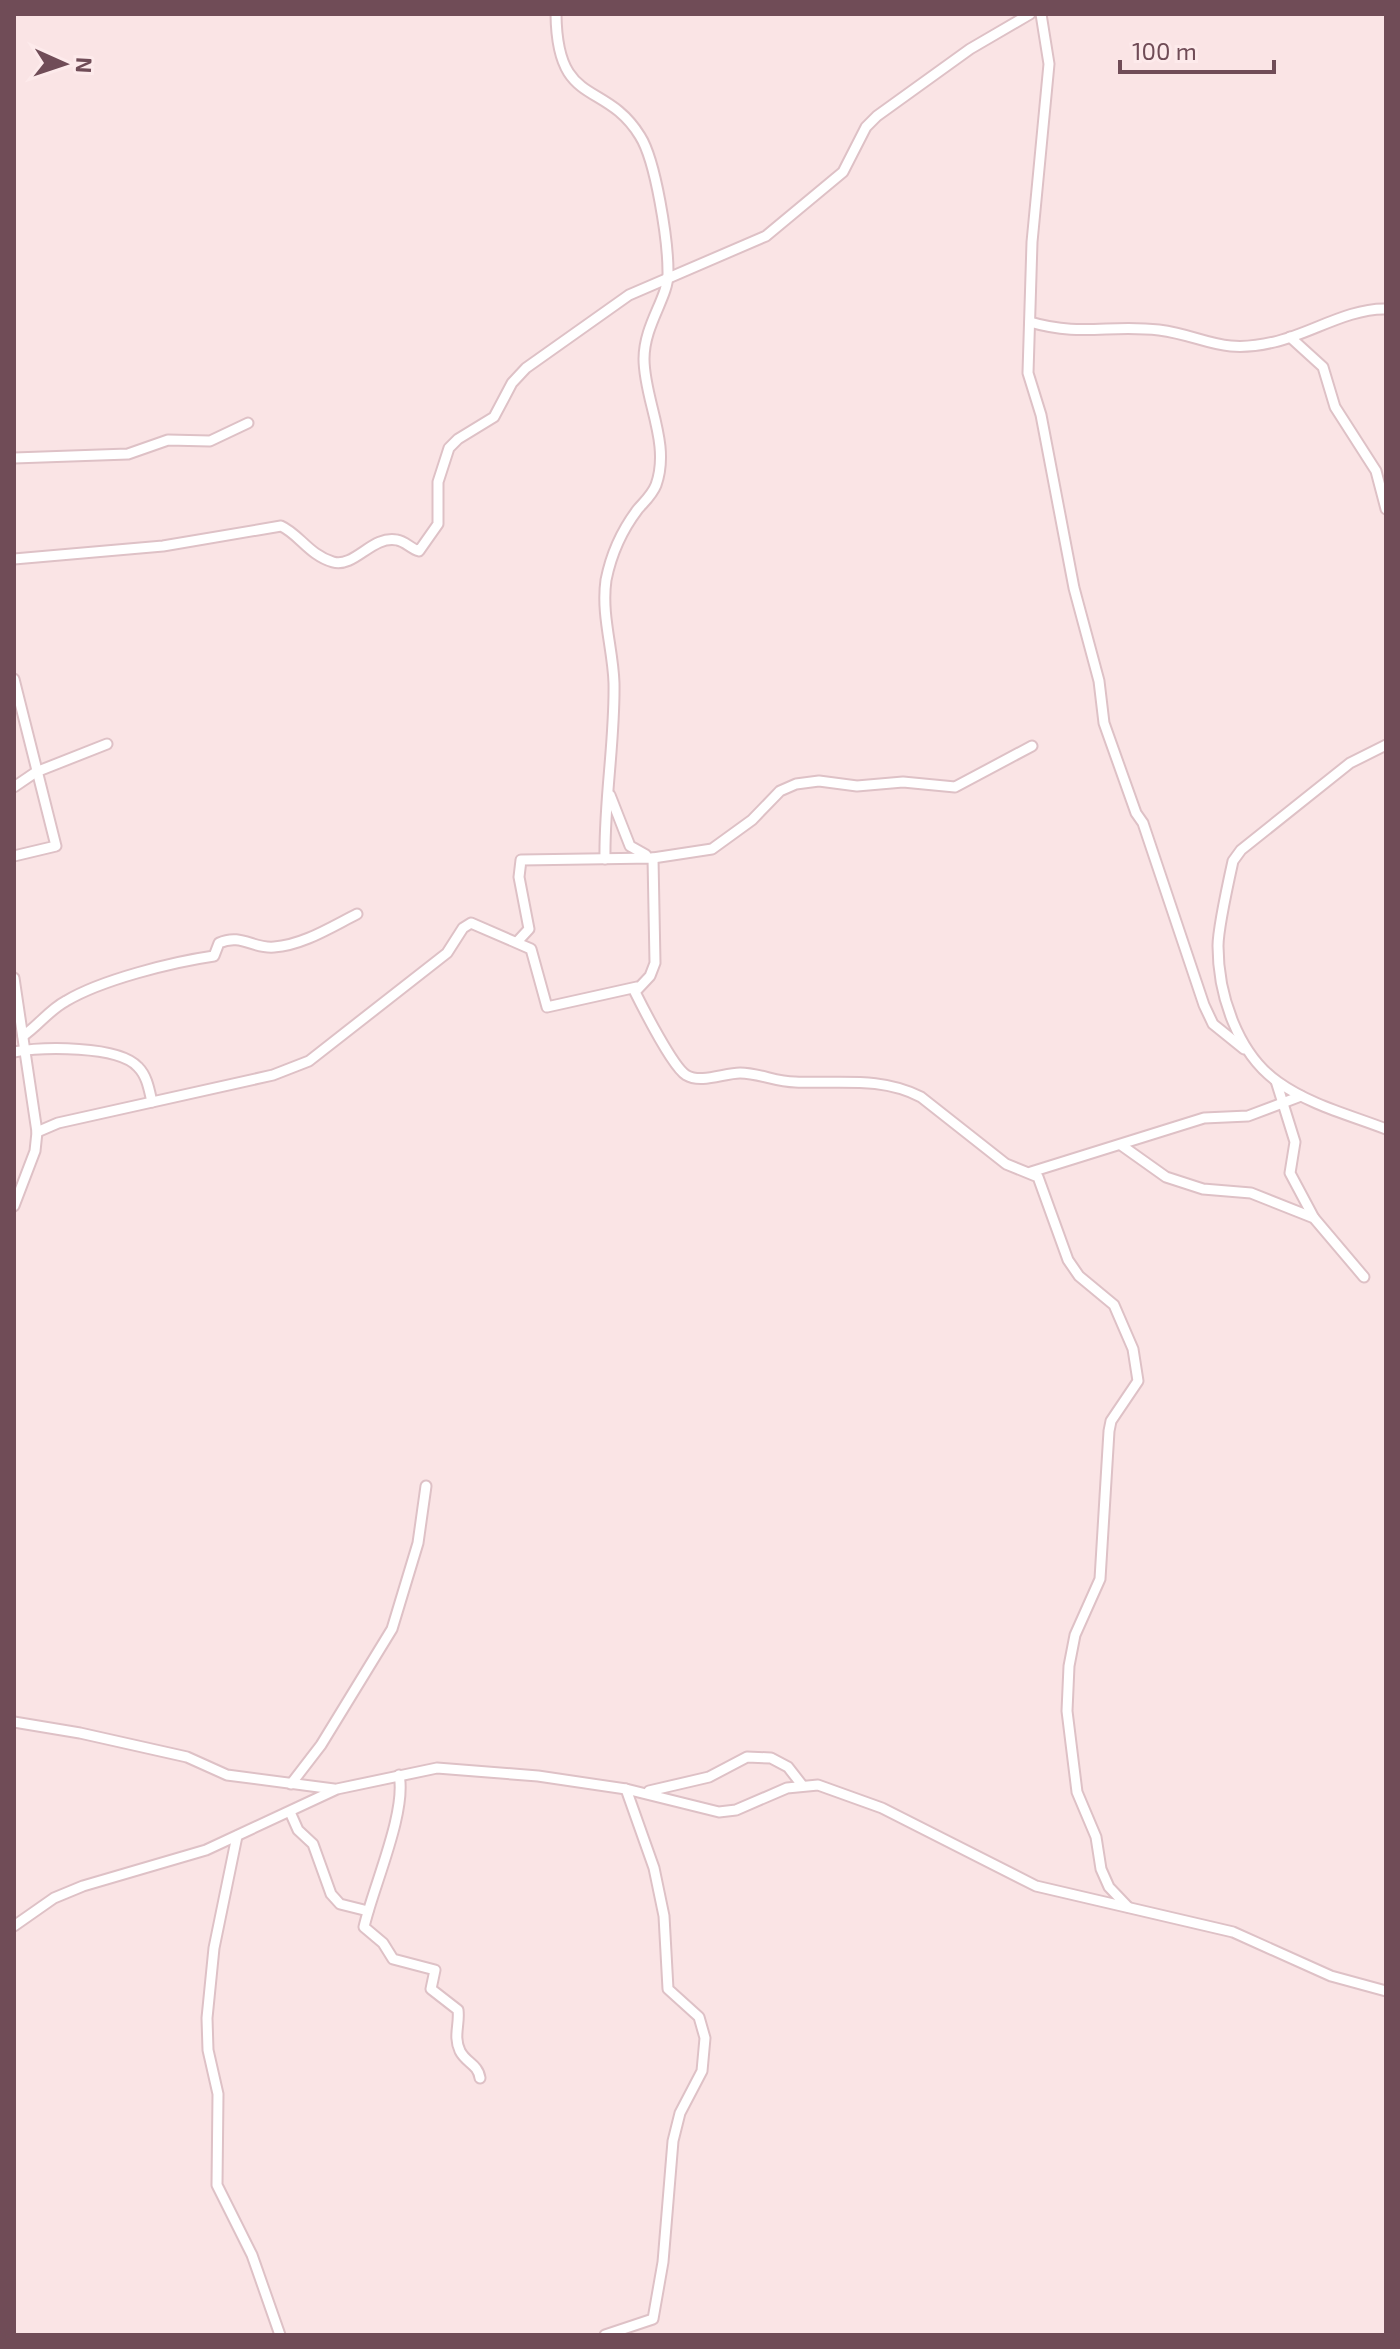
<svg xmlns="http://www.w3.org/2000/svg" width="1400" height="2349" font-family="'Exo 2',sans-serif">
<rect width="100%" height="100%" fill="#fae4e5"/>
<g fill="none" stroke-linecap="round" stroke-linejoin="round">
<defs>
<g id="minor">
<path d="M556,14C557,109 605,79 640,136C656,161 668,241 668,272C669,297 644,324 644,359C644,400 671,443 656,485C652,495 645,501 638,509C622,530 611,555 606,580C601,615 613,649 614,683C615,742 604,800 605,859"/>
<polyline points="1041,14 1049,64 1032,242 1028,373 1041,415 1074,588 1099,681 1104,723 1136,813 1143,823 1204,1005 1213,1024 1244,1049"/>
<path d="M1030,322C1081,337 1110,324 1159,330C1205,336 1220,355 1274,342C1310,334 1348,308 1386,309"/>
<polyline points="1290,337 1323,367 1335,407 1376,471 1386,509"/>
<polyline points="14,458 128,454 168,440 210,441 248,423"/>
<path d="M14,559L163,546L281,526C299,534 309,555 333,562C355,568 372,535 397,540C405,541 411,549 419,551L438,524V482L449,448L458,439L494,417L512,383L526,368L629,295L766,236L843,172L866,127L877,116L970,49L1030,14"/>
<polyline points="14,679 56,846 14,856"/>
<path d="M1386,745L1350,763L1241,850L1233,861C1229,879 1218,929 1218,946C1218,995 1238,1054 1278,1082C1310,1105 1350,1115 1386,1129"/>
<polyline points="14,787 36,772 107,744"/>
<polyline points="610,795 630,846 646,855"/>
<polyline points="653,858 712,849 752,820 780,791 796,784 819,781 857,786 903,782 955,787 1032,746"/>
<path d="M517,942L529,929L519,877L521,860L653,858L655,963L650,976L635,992C643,1008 673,1067 686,1075C701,1084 724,1073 740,1073C759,1073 776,1082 795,1082C838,1084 881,1076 921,1097L1006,1164L1038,1177L1068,1260L1079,1276L1114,1305L1133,1349L1138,1381L1111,1421L1109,1431L1100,1579L1075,1635L1069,1666L1067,1711L1077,1792L1096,1837L1101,1869L1109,1887L1128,1907"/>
<polyline points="14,978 37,1132 35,1151 14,1206"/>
<path d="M23,1036C38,1026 49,1010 66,1001C101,980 172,962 214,956L219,943C241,933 253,949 274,947C303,945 331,927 357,914"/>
<path d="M14,1052C42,1047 118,1045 138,1067C147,1076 149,1089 152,1102"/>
<polyline points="1276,1081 1295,1142 1290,1173 1314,1218"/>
<polyline points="37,1132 58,1123 273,1075 309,1061 447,953 463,928 471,923 531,949 547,1007 637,987"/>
<polyline points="1121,1145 1166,1177 1203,1189 1251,1193 1314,1218 1364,1277"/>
<polyline points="1031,1172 1204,1118 1248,1116 1301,1096"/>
<polyline points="14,1722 80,1733 187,1757 227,1775 334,1789"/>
<path d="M399,1775C407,1812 373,1887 364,1927L383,1943L393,1959L435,1970L431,1989L458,2010C460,2024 453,2036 460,2051C466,2063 478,2064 480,2078"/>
<polyline points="291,1784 321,1745 392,1629 418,1543 426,1486"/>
<polyline points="649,1791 709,1777 747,1757 771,1758 788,1767 802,1785"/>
<polyline points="290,1812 298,1830 313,1844 331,1894 340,1904 368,1911"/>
<polyline points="237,1836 214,1948 207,2018 208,2050 218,2094 217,2185 252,2255 280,2335"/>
<polyline points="14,1926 54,1898 83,1886 206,1850 337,1789 437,1768 538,1776 626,1789 719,1812 736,1810 787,1788 818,1785 882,1808 1036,1886 1233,1932 1331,1976 1386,1991"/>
<polyline points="605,2335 653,2319 663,2262 673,2141 680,2113 702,2071 705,2038 699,2017 668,1989 664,1916 654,1868 626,1789"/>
</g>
</defs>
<!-- minor casing -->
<use href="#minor" stroke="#dec1c6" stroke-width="13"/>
<!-- minor -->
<use href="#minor" stroke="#fff" stroke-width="9"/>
</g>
<!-- border -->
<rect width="1400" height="2349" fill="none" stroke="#704c57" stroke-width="32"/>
<!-- north arrow -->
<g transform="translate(64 64) rotate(93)" stroke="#fdeaeb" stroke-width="6" paint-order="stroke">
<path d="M0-6L14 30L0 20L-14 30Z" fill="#704c57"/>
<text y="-12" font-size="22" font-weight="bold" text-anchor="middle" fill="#704c57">N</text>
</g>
<!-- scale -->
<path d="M1120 60v12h154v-12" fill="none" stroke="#704c57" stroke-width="4"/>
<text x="1132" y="60" font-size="24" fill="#704c57" stroke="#fdeaeb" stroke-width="6" paint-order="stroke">100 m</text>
</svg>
